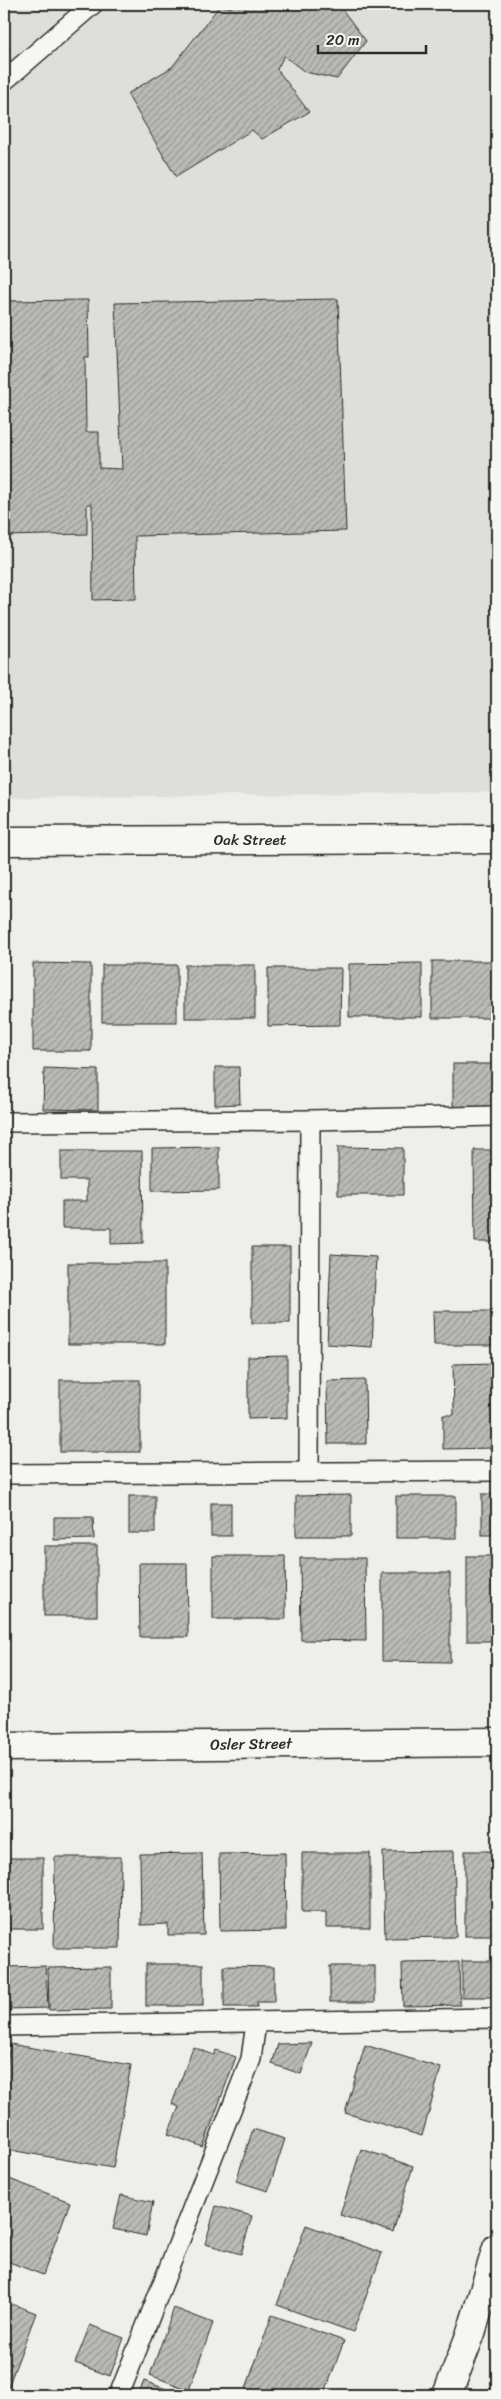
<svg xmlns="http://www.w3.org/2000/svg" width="501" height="2399" font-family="Sriracha,sans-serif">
<defs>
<pattern id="building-hatch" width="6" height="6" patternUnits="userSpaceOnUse" patternTransform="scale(1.25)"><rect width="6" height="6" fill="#babab7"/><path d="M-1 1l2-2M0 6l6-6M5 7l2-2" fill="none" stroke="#979795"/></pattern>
</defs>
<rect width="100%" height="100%" fill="#eeeeea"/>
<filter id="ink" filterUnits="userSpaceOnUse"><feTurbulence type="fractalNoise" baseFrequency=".02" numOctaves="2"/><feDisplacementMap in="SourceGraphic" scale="10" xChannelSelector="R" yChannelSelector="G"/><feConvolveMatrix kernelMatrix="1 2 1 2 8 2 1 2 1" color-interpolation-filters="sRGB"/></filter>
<g filter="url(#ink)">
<!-- built -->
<polygon fill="#dededb" points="4,4 497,4 497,792 4,798"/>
<!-- building -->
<g fill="url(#building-hatch)" stroke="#2b2b2b">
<polygon points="221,4 230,8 235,4 338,4 366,41 337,79 305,72 284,56 277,69 309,112 262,139 252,130 176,177 127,94 172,67"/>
<polygon points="338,299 346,531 135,536 136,599 93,600 92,504 87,504 87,534 4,536 4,301 88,300 89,357 85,357 86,432 99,432 99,468 122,469 115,303"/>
<rect x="432" y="961" width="65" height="57"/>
<polygon points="33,963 91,964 91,1051 33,1051"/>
<polygon points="422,963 422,1017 349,1017 349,964"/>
<rect x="102" y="965" width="75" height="57"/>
<rect x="185" y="965" width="70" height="53"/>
<polygon points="268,968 341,968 340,1025 268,1026"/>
<rect x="453" y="1064" width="44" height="45"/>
<polygon points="215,1067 239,1067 240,1104 215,1105"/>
<polygon points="44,1068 98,1070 98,1110 43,1109"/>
<polygon points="219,1147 219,1190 152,1191 152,1148"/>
<polygon points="338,1147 403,1148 403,1195 338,1195"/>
<polygon points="474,1150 497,1150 497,1242 475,1242"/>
<polygon points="61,1151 142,1151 143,1243 111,1244 111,1228 62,1228 62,1201 87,1201 87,1180 61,1180"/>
<rect x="252" y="1247" width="38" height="76"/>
<polygon points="331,1254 376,1257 372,1347 327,1344"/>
<rect x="68" y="1263" width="97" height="81"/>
<polygon points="433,1311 497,1311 497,1345 434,1345"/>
<polygon points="287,1356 287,1418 248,1419 248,1357"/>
<polygon points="497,1363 497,1448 443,1449 443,1415 454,1415 453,1364"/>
<rect x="60" y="1380" width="80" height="72"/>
<polygon points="365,1380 366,1444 328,1444 327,1381"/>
<rect x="482" y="1494" width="15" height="41"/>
<polygon points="351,1495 351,1536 296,1536 296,1496"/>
<rect x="129" y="1496" width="26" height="37"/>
<rect x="396" y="1496" width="60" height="42"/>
<rect x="211" y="1503" width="20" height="33"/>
<polygon points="54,1517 93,1517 94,1539 54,1540"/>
<rect x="44" y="1546" width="53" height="70"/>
<polygon points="213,1556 285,1556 286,1619 213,1619"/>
<rect x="467" y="1556" width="30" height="85"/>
<polygon points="300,1558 365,1558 366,1641 301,1640"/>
<polygon points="139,1563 187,1563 188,1637 140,1637"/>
<polygon points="382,1573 450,1573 450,1662 382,1661"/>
<polygon points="454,1851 456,1937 385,1938 383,1852"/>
<rect x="465" y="1851" width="32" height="85"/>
<polygon points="202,1853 204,1935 168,1935 168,1924 141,1925 140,1854"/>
<polygon points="285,1853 286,1930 220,1931 219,1854"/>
<polygon points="302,1853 370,1853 370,1928 326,1928 326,1912 302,1912"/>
<polygon points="55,1857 121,1857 120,1948 54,1948"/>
<rect x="4" y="1858" width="39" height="71"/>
<rect x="462" y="1961" width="32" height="36"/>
<polygon points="459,1962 460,2005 403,2006 402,1963"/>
<rect x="146" y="1964" width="57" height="42"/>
<polygon points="46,1966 48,2008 7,2009 6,1967"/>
<polygon points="224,1966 274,1967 274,2002 257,2002 257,2007 224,2007"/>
<rect x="330" y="1966" width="45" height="36"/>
<polygon points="111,1967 111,2009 49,2010 48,1968"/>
<polygon points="312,2043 301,2074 272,2064 278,2044"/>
<polygon points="10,2044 131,2065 113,2168 4,2149 4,2081"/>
<polygon points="365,2045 441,2068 422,2136 345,2113"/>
<polygon points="193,2047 214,2055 216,2050 236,2057 203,2147 168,2134 179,2107 172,2104"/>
<polygon points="253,2129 285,2139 268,2191 236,2181"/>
<polygon points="361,2149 413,2166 393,2232 340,2215"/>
<polygon points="4,2177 70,2202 43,2275 4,2260"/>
<polygon points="121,2195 153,2202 146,2236 113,2229"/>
<polygon points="216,2206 252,2216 241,2254 205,2244"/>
<polygon points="306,2225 382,2253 353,2332 277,2305"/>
<polygon points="4,2301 36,2313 5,2395 4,2395"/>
<polygon points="174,2308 213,2323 189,2390 150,2375"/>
<polygon points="272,2315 344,2341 324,2395 244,2394"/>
<polygon points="90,2325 124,2338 110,2376 75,2363"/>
<polygon points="144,2381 183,2395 138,2395"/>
</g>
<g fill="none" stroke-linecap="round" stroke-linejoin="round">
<defs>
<g id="lane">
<polyline points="4,81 93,4"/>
<polyline points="4,1122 310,1120 497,1116"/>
<polyline points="309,1471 310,1120"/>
<polyline points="4,1474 497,1471"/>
<polyline points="4,2026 497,2018"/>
<polyline points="119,2395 251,2059 256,2023"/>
</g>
<g id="street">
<polyline points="4,1747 497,1742"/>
<polyline points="447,2395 471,2333 497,2248"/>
</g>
<polyline id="secondary" points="4,841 497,839"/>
</defs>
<!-- lane casing -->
<use href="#lane" stroke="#2b2b2b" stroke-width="22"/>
<!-- street casing -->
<use href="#street" stroke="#2b2b2b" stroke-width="31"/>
<!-- secondary casing -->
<use href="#secondary" stroke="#2b2b2b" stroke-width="31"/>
<!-- lane -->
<use href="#lane" stroke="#f6f6f2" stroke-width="19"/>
<!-- street -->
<use href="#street" stroke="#f6f6f2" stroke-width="28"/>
<!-- secondary -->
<use href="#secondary" stroke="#f6f6f2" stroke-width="28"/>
</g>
</g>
<g text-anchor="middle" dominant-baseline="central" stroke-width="4.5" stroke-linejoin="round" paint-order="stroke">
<!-- street labels -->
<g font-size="15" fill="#2b2b2b" stroke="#f6f6f2">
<text x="250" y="840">Oak Street</text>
<text transform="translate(251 1744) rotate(-1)">Osler Street</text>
</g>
</g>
<!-- margin -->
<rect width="501" height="2399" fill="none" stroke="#f6f6f2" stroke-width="20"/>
<rect x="10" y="10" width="481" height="2379" fill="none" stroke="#2b2b2b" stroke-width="2" filter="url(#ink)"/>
<!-- scale -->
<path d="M318 45v8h108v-8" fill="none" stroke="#2b2b2b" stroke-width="2.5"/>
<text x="326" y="45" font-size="15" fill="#2b2b2b" stroke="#f6f6f2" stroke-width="4" paint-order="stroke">20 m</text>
</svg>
